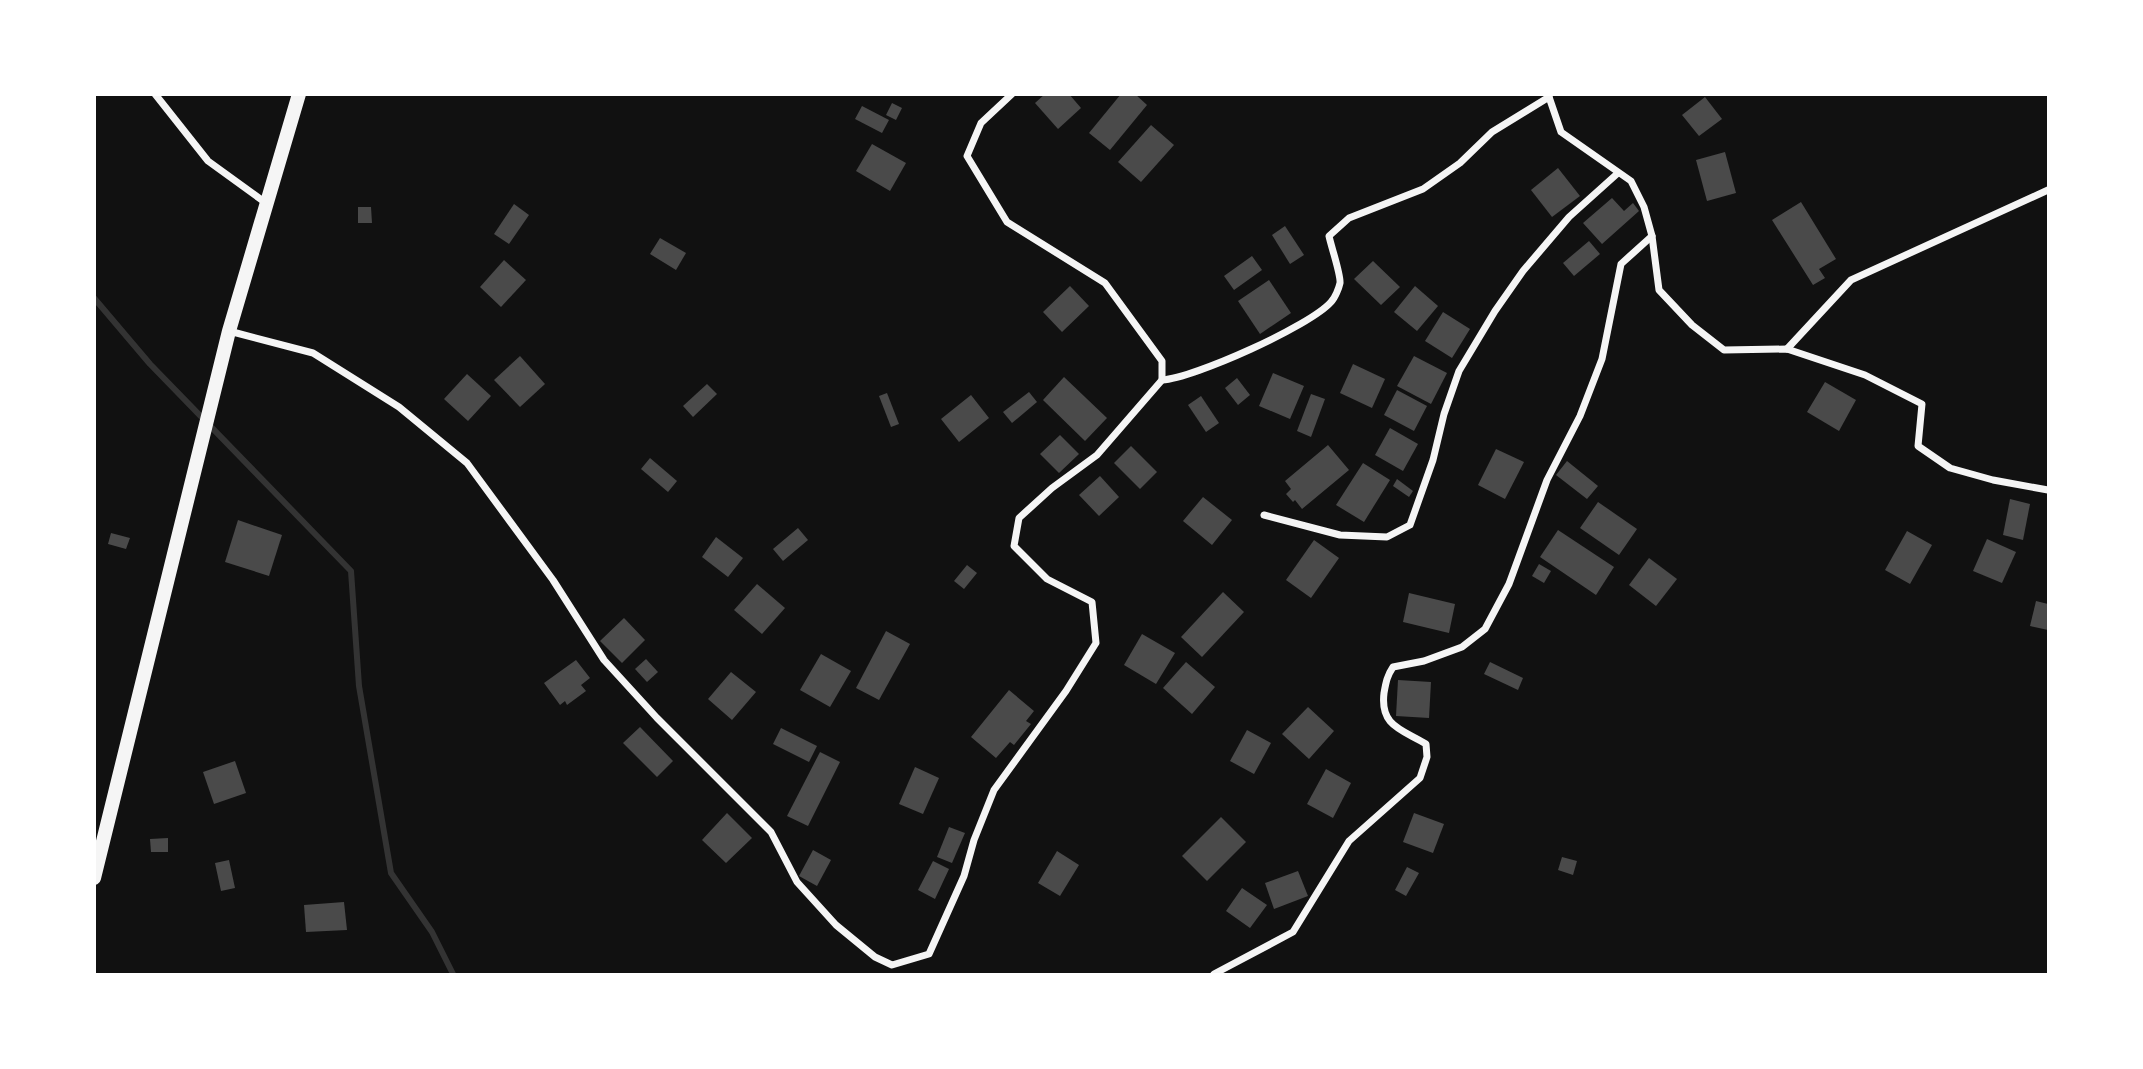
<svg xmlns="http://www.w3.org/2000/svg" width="2143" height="1069" font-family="'Work Sans',sans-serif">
<rect width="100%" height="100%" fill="#111"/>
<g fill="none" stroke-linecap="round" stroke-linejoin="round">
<!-- stream -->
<polyline stroke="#333" stroke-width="6" points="94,298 150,364 351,571 359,686 391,873 432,932 453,974"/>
</g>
<!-- building -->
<g fill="#4a4a4a">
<polygon points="1045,94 1069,94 1081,108 1058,129 1035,103"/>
<polygon points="1121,94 1135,94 1147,105 1110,150 1089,133"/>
<polygon points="1705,97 1722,119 1699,136 1682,115"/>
<polygon points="892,103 902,108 896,120 886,115"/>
<polygon points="862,106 889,120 882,133 855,119"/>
<polygon points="1151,125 1174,145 1141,182 1118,162"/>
<polygon points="872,144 906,163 890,191 856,171"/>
<polygon points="1725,152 1736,193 1707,201 1696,160"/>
<polygon points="1558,168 1580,196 1552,217 1531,190"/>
<polygon points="1612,198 1624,211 1633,203 1639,211 1602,244 1583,223"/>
<polygon points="1801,202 1836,259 1819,269 1825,278 1813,285 1772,220"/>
<polygon points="514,204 529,215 509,244 494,234"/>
<polygon points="358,207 371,207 372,223 358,223"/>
<polygon points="1285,226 1304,255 1290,264 1272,235"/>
<polygon points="660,238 686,253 676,270 650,254"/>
<polygon points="1589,241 1600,254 1574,276 1563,263"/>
<polygon points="1252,256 1262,270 1234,290 1224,276"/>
<polygon points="504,260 526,280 501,307 480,287"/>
<polygon points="1373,261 1400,287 1381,305 1354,279"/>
<polygon points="1269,280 1291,313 1260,334 1238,301"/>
<polygon points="1070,286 1089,306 1062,332 1043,312"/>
<polygon points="1415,286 1438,306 1417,331 1394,312"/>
<polygon points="1443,312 1470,329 1452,358 1425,341"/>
<polygon points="520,356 545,384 520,407 494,380"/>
<polygon points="1414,356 1447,373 1431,404 1397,386"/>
<polygon points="1353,364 1385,379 1372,408 1340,393"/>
<polygon points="1273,373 1304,386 1290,419 1259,406"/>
<polygon points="467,374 491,396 468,421 444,399"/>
<polygon points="1064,377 1107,418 1085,441 1043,400"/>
<polygon points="1237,378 1250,395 1238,405 1225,388"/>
<polygon points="1825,382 1856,400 1839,431 1807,412"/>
<polygon points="707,384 717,394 693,417 683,406"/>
<polygon points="1397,390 1427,406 1414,431 1384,415"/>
<polygon points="1029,392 1037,402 1012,423 1003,412"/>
<polygon points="887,393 899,424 891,427 879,396"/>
<polygon points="1311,394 1325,399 1311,437 1297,431"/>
<polygon points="971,395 989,418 959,442 941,419"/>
<polygon points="1201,396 1219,423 1206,432 1188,405"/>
<polygon points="1390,428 1418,444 1403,471 1375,455"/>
<polygon points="1060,435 1079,454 1059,473 1040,454"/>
<polygon points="1328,445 1349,470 1302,509 1295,500 1293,502 1286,494 1291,489 1285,481"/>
<polygon points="1131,446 1157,472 1140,489 1114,463"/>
<polygon points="1496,449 1524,462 1505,499 1478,485"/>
<polygon points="650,458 677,481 668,492 641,469"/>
<polygon points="1567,461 1598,486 1587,499 1556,475"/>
<polygon points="1363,463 1390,480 1364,522 1336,505"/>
<polygon points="1100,476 1119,497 1099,516 1079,495"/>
<polygon points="1397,479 1413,491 1409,497 1393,486"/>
<polygon points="1203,497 1232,520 1212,545 1183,521"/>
<polygon points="2010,499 2030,504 2023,540 2003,535"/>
<polygon points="1598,502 1637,529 1619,555 1580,528"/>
<polygon points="238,520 282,535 269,576 225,562"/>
<polygon points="798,528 808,540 783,561 773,549"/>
<polygon points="1558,530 1614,567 1596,595 1540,557"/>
<polygon points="1907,531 1932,545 1910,584 1885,570"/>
<polygon points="111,533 130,538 126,549 108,544"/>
<polygon points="716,537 743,558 728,577 702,557"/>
<polygon points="1987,539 2016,552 2002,583 1973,571"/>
<polygon points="1314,540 1339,558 1311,598 1286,580"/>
<polygon points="1649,558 1677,579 1656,606 1629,585"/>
<polygon points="1539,564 1551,571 1544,583 1532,576"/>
<polygon points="967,565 977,573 964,589 954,581"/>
<polygon points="757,584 785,608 762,634 734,610"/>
<polygon points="1223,592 1244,612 1202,657 1181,637"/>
<polygon points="1409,593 1455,604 1449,633 1403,622"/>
<polygon points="2036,601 2048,604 2048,630 2030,626"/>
<polygon points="624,618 645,640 622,663 600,641"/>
<polygon points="886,631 910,644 879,700 856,688"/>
<polygon points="1142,634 1175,653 1156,684 1124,665"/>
<polygon points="821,654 851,671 830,707 800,690"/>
<polygon points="646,659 658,672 647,682 635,669"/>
<polygon points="576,660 590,678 581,685 586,691 567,705 565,701 560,705 544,683"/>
<polygon points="1186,662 1215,687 1192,714 1163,688"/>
<polygon points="1490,662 1523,678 1518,690 1484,674"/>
<polygon points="731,672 756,692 732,720 708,699"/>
<polygon points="1398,680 1431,682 1429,718 1396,716"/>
<polygon points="1009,690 1034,711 1026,721 1031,724 1014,745 1010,742 996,758 971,737"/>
<polygon points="1308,707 1334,731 1309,759 1282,734"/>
<polygon points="640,727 673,761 657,777 623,743"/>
<polygon points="781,728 817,746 809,762 773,744"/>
<polygon points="1247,730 1271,743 1254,774 1230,761"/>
<polygon points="820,752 840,762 808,826 787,816"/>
<polygon points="235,761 246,793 214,804 203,772"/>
<polygon points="915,767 939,778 923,814 899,804"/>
<polygon points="1326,769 1351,783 1333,818 1307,804"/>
<polygon points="727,813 752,838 726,863 702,840"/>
<polygon points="1414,813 1444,824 1433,853 1403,842"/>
<polygon points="1221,817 1246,842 1207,881 1182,856"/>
<polygon points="949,827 965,833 952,863 937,857"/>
<polygon points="168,838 168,852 151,852 150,839"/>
<polygon points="813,850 831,860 817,886 799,876"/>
<polygon points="1057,851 1079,865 1060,896 1038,883"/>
<polygon points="1562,857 1577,861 1573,875 1558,870"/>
<polygon points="229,860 235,888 221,891 215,863"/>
<polygon points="933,861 949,869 935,899 918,890"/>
<polygon points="1407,867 1419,873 1406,896 1395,890"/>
<polygon points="1298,871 1308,896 1274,909 1265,883"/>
<polygon points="1242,888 1267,905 1250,928 1226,911"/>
<polygon points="344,902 347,930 306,932 304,905"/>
</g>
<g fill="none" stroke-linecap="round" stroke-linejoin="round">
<!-- minor -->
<g stroke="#f5f5f5" stroke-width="7">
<polyline points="155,94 208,161 266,203"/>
<polyline points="1548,94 1561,132 1631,181 1644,207 1652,236 1659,290 1692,325 1724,350 1787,349 1865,375 1922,404 1918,446 1950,468 1993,480 2048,490"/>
<polyline points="229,331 313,353 399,407 467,463 553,580 604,660 657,718 771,832 797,882 836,925 875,957 892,965 929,954 964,876 974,840 994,790 1066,691 1096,643 1092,602 1047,579 1014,546 1019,518 1052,488 1097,455 1162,380 1162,361 1105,283 1007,222 967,156 981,123 1012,94"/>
<polyline points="1787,349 1851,280 2048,190"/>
<path d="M1162,380C1194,378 1310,326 1331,302C1335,298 1339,288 1340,283C1341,275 1331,246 1329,236L1349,218L1423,189L1460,163L1492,132L1549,97"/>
<polyline points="1264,515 1340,535 1387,537 1410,525 1433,460 1444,414 1459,371 1495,311 1523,271 1569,217 1618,173"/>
<path d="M1214,974L1293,932L1349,841L1420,778L1427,757L1426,744C1401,729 1380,726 1384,693C1386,682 1387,676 1393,667L1424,661L1462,647L1485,629L1509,584L1547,480L1580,416L1602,359L1621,264L1652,236"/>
</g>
<!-- secondary -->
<polyline stroke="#f5f5f5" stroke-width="14" points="94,878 229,331 299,94"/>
</g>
<!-- border -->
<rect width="2143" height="1069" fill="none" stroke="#ffffff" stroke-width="192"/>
</svg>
